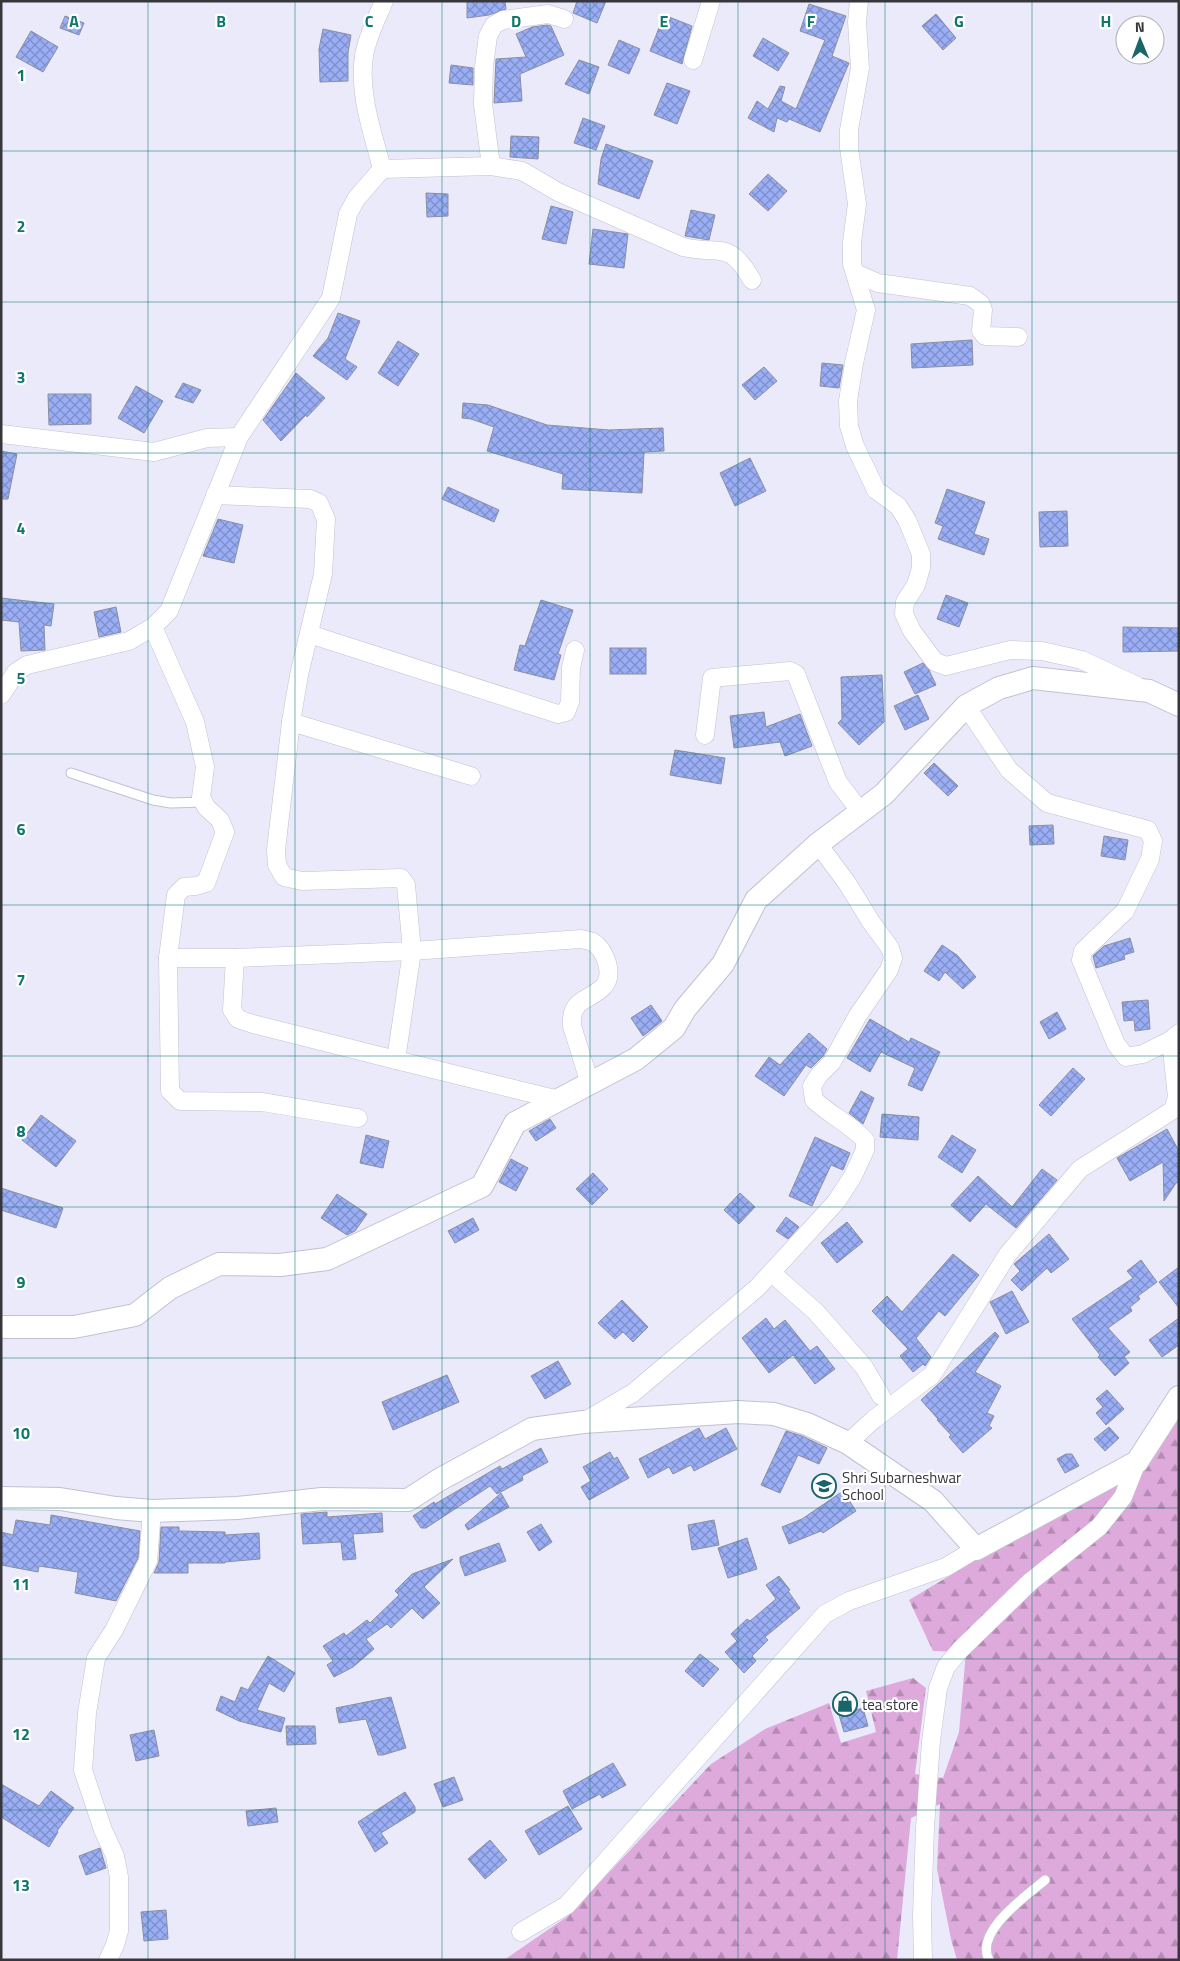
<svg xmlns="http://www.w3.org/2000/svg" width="1180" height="1961" font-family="'Titillium Web',sans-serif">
<defs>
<pattern id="forest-firs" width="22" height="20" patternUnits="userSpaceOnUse" patternTransform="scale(1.25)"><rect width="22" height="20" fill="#deaadc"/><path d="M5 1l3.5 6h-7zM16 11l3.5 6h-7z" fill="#b58bb4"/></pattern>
<pattern id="building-cross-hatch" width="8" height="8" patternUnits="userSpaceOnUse" patternTransform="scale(1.25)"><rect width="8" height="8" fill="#9aaef5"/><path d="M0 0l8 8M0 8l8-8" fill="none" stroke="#7e8ec8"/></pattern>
</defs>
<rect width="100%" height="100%" fill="#ebeafb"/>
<!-- forest -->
<polygon fill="url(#forest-firs)" points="1179,1413 1179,1960 957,1960 951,1939 937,1869 940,1804 911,1818 897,1960 504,1960 568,1916 711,1764 765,1729 829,1703 841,1743 876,1732 866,1691 913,1678 926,1688 915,1774 943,1778 959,1732 966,1652 933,1651 909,1600 1113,1478"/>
<!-- building -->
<g fill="url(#building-cross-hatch)" stroke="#8a8f9e">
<polygon points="467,1 505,1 506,9 489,15 467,18"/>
<polygon points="577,1 606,1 597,23 573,13"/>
<polygon points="809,4 846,16 832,56 849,63 820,132 789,119 787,122 777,118 774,132 748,118 757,101 768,109 780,86 785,87 781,101 796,109 825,40 800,31"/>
<polygon points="936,14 956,38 943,50 922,26"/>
<polygon points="664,15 692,26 682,64 650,51"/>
<polygon points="65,16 84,23 79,35 60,28"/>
<polygon points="547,25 551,26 564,55 520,74 522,101 494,103 496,59 526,57 516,34 532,27"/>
<polygon points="323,29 351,35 348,53 348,81 320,82 319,49"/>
<polygon points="31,31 58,47 43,72 16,57"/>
<polygon points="763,38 789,53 778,71 753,56"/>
<polygon points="619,40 640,49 629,74 608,65"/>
<polygon points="579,60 599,67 589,94 565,84"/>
<polygon points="451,65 473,68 473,85 449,83"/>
<polygon points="667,83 690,91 677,124 654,115"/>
<polygon points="583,118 605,126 596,150 574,143"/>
<polygon points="511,136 539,137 538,159 510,157"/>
<polygon points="606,144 653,161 639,199 598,184 601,159"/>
<polygon points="768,174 787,191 768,211 749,194"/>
<polygon points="426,193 448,194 448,216 427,217"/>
<polygon points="551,206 573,212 566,244 542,239"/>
<polygon points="691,210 715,215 709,240 685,236"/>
<polygon points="593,229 628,234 624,268 589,264"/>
<polygon points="338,313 360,321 345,359 357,367 347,380 313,356 328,338"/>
<polygon points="972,340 973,365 912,368 911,344"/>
<polygon points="398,341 419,354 398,386 378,373"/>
<polygon points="822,363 843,365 839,388 820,386"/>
<polygon points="764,367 777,381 755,400 742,385"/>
<polygon points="296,373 325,398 307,417 306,415 281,441 263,420"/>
<polygon points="183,383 201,390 193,403 175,397"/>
<polygon points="136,386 163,401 144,433 118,418"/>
<polygon points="48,394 91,394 91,424 49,425"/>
<polygon points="463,403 488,405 547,425 609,430 663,428 664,451 644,452 642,493 562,489 563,474 487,451 494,427 471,419 462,418"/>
<polygon points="1,451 17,454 8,499 1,499"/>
<polygon points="750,458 766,491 735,506 720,473"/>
<polygon points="448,487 499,510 494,522 442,499"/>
<polygon points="947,489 985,502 974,534 989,539 984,555 938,539 943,526 935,523"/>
<polygon points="1067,511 1068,546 1040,547 1039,512"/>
<polygon points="218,519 243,525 234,563 203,556"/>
<polygon points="946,595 968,603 959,627 937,619"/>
<polygon points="1,598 54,604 51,626 44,625 45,650 21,651 19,622 1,620"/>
<polygon points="541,600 573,610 558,654 561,655 554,680 514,670 520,645 525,646"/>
<polygon points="116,607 121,632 99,637 94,612"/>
<polygon points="1123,627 1179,628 1179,651 1123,652"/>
<rect x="610" y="648" width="36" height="26"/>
<polygon points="923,663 929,670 936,685 915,694 904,672"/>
<polygon points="882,675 884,722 859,745 838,723 842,719 841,677"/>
<polygon points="918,695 929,719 905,730 894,706"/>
<polygon points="764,712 766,727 800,714 812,746 785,756 780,742 734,748 730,716"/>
<polygon points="675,750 725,758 721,784 670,775"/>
<polygon points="934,763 958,786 948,796 924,773"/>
<polygon points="1053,825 1054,844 1030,845 1029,826"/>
<polygon points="1104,836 1128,840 1125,860 1101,856"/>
<polygon points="1130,938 1134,952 1124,955 1125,959 1096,968 1093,956 1104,946"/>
<polygon points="942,945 957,955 976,977 963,989 945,972 939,981 924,971"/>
<polygon points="1148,1000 1150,1029 1135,1031 1134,1020 1124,1021 1122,1002"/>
<polygon points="651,1005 662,1021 643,1036 631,1018"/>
<polygon points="1057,1012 1066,1029 1049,1039 1040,1022"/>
<polygon points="870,1019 909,1042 911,1038 940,1052 922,1091 908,1085 915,1068 881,1052 870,1072 847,1058"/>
<polygon points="809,1033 827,1049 823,1056 811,1068 806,1065 784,1096 755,1076 769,1057 780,1065"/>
<polygon points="1073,1068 1085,1079 1051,1116 1039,1105"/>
<polygon points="861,1091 874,1098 863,1124 849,1113"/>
<polygon points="882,1114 919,1117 918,1140 880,1137"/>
<polygon points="41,1115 76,1141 56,1167 22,1140"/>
<polygon points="550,1119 556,1128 536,1141 529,1131"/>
<polygon points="1167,1129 1179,1151 1179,1182 1176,1183 1164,1201 1163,1162 1130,1181 1117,1158"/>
<polygon points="366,1135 389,1141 383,1168 360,1163"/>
<polygon points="952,1135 976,1150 962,1173 938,1157"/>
<polygon points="815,1137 850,1153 843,1170 831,1165 812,1206 789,1196"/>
<polygon points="511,1159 528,1168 516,1191 499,1182"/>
<polygon points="1042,1169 1057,1180 1016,1228 986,1204 970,1222 951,1205 978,1176 1012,1207"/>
<polygon points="593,1173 608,1189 592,1205 576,1189"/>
<polygon points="1,1188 63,1208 56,1228 1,1210"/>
<polygon points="740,1193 755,1207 739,1224 724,1210"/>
<polygon points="337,1194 367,1214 355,1231 347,1235 321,1218"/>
<polygon points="786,1217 799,1227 788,1239 776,1231"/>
<polygon points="473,1218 479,1230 455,1243 448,1231"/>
<polygon points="847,1222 863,1242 837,1263 821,1243"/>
<polygon points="1049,1234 1069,1259 1051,1273 1047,1268 1022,1291 1011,1280 1020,1271 1014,1264"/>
<polygon points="953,1254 979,1275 945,1316 939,1311 916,1338 931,1357 925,1366 923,1364 913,1372 900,1356 908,1349 872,1311 887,1296 902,1312"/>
<polygon points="1141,1260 1157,1282 1138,1296 1140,1299 1130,1307 1132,1311 1108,1328 1130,1352 1124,1357 1129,1363 1115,1376 1098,1357 1100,1355 1072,1319 1133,1278 1127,1271"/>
<polygon points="1179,1267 1179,1308 1159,1282"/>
<polygon points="1012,1291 1029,1322 1006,1334 990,1302"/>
<polygon points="622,1300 648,1327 633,1342 623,1332 615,1339 598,1323"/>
<polygon points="766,1318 774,1329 785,1320 810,1351 817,1346 835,1369 815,1384 793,1355 769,1373 742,1338"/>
<polygon points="1179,1318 1179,1345 1162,1357 1149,1340"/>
<polygon points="995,1332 999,1336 975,1372 1001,1386 987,1413 994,1416 989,1426 992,1428 963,1453 949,1437 951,1435 937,1420 938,1419 921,1400"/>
<polygon points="558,1361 571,1384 545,1399 531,1376"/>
<polygon points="447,1375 459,1402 393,1430 382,1402"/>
<polygon points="1107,1390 1124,1409 1106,1425 1096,1413 1103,1407 1096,1399"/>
<polygon points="1109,1427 1119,1438 1105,1451 1094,1439"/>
<polygon points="699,1428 705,1439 726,1428 737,1449 694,1471 691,1465 673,1474 669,1467 648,1478 639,1459"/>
<polygon points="786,1431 802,1436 827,1448 819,1464 798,1455 780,1493 761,1485"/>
<polygon points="541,1448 548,1462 522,1476 523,1480 497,1494 490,1486 426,1528 421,1528 413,1516 434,1502 435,1504 500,1466 502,1469"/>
<polygon points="610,1452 614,1459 617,1457 629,1478 589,1500 581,1487 591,1481 583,1467"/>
<polygon points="1066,1454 1072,1454 1079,1466 1065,1473 1057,1459"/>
<polygon points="843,1491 856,1511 823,1533 821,1531 789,1544 782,1527 802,1519"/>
<polygon points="501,1493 509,1507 468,1530 465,1525"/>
<polygon points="327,1512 327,1517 382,1513 383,1532 353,1534 356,1559 343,1560 341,1542 303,1544 301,1514"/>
<polygon points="51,1515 140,1531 138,1558 116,1601 75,1593 78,1572 39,1566 38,1572 1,1565 1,1532 13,1535 16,1520 50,1525"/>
<polygon points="714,1520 719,1545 692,1550 688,1525"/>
<polygon points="541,1524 552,1542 539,1551 527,1532"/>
<polygon points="161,1527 179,1527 179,1531 225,1532 225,1535 259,1533 260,1559 225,1562 225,1563 188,1563 188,1573 154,1573 159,1562"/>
<polygon points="747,1538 757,1569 728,1578 718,1548"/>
<polygon points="499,1543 506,1561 465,1576 460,1562 460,1557"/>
<polygon points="453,1559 424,1587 440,1603 423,1619 412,1608 391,1628 387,1624 366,1639 374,1649 353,1667 334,1677 327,1665 333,1661 323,1646 344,1633 346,1636 367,1620 370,1623 399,1595 395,1591 412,1574"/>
<polygon points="779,1576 790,1590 788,1591 800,1608 765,1637 768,1640 752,1656 756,1661 744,1673 725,1652 737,1641 731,1634 747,1619 750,1621 776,1599 766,1585"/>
<polygon points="700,1654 719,1669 703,1687 685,1671"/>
<polygon points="268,1656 295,1673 284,1692 269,1683 257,1710 285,1718 281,1732 239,1721 216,1710 221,1696 235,1702 241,1687 248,1690"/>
<polygon points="852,1696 856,1710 863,1708 868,1726 844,1732 835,1701"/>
<polygon points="391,1697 406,1748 383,1755 378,1755 366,1719 339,1723 336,1708"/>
<polygon points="286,1726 315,1726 316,1744 287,1745"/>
<polygon points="154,1730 159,1756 136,1761 130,1735"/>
<polygon points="613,1763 626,1785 602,1798 600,1794 572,1809 563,1791"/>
<polygon points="454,1777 463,1800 443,1807 434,1784"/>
<polygon points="1,1784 39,1806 51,1791 74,1808 57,1831 58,1832 49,1847 1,1817"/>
<polygon points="405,1792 415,1807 415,1812 381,1833 388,1843 375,1852 358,1822"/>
<polygon points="568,1806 582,1829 539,1855 525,1831"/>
<polygon points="276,1808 278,1822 248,1826 246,1811"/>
<polygon points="490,1840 507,1860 485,1879 468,1859"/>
<polygon points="100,1848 106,1868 86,1875 79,1856"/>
<polygon points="166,1910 168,1939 144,1941 141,1912"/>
</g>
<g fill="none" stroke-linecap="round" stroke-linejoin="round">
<defs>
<g id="service">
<polyline points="71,773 153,800 171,803 204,802"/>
<path d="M989,1960C974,1932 1026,1896 1045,1880"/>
</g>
<g id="minor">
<polyline points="859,1 857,22 860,68 849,130 849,148 857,204 852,242 852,264 866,310 854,363 848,401 849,426 855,446 876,490 898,506 907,520 921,554 921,568 916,585 905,602 904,614 912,631 935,662 946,666 1010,650 1042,651 1082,660 1137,686"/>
<polyline points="693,60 711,1"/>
<polyline points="491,166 483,104 484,66 488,36 494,25 503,20 548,14 564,19"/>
<path d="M382,169L491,166L522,171L558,192L683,247C722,256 728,239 752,280"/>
<polyline points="855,273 878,283 970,296 981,304 983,310 981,331 985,336 1018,337"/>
<polyline points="1,434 154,452 207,438 239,437"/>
<path d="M215,495L310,499L319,503L326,519L323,574L299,675L291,722L276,850L277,865L284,877L302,881L401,878L406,885L412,951L396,1060L253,1024L238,1019L232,1010L235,958L412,951L581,939C585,940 590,941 593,942C605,950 615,975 603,987C588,1002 570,998 572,1026L590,1084"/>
<polyline points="153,627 195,722 205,767 201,797 206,807 220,820 225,832 206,883 196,886 184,887 176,895 168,958 235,958"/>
<polyline points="309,634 558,714 566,712 570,702 571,668 575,650"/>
<path d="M1,695L16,672L27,665L129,641L153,627L169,611L239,437L331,298L348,214L356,199L382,169C373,133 358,93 364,56C367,37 377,18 384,1"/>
<polyline points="966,706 1009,770 1047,803 1148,830 1153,841 1150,859 1125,911 1083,951 1081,960 1116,1044 1126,1057 1143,1054 1171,1040"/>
<polyline points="291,722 471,776"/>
<polyline points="705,735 712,678 790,671 796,674 838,782 860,811"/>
<polyline points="168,958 170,1091 180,1101 263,1102 358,1118"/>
<polyline points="396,1060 559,1100"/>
<polyline points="772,1273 816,1312 864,1367 881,1396"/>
<path d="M585,1421L633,1393L757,1288L836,1202L853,1176L865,1150V1140C850,1124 830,1115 814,1100L812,1086L819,1075L832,1062L858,1015L889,970L893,958L890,948L871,922L847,883L818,844"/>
<polyline points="848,1443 873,1420 932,1375 1008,1254 1080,1169 1173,1110 1177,1097 1171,1040 1179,1033"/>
<polyline points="521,1932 567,1905 825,1614 849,1601 946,1567 976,1549"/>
<polyline points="108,1960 115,1945 119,1931 119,1877 115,1856 103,1830 83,1770 87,1713 96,1658 114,1630 148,1561 152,1511"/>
<polyline points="923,1960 922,1915 925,1828 931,1741 938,1688 946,1667 960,1650 1030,1582 1099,1527 1123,1497 1137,1462"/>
</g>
<g id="tertiary">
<polyline points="1,1327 74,1327 135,1315 170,1288 219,1264 280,1265 327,1259 482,1186 515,1123 636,1059 674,1028 685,1009 723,964 756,900 818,844 884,794 966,706 999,688 1033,678 1149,691 1179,705"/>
<polyline points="1,1498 60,1499 116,1508 152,1511 237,1508 322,1499 408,1500 439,1480 532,1429 583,1422 738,1412 774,1414 807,1424 848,1443 933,1501 976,1549 1137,1462 1179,1397"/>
</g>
</defs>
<!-- service casing -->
<use href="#service" stroke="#c2c0d1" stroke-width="11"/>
<!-- minor casing -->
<use href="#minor" stroke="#c2c0d1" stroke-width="19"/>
<!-- tertiary casing -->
<use href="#tertiary" stroke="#c2c0d1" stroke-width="24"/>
<!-- service -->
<use href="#service" stroke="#fff" stroke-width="9"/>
<!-- minor -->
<use href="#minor" stroke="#fff" stroke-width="18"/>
<!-- tertiary -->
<use href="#tertiary" stroke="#fff" stroke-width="22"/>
</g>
<!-- grid -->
<path fill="none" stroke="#0f766e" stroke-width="1" stroke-opacity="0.55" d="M148,1V1960M295,1V1960M442,1V1960M590,1V1960M738,1V1960M885,1V1960M1032,1V1960M1,151H1179M1,302H1179M1,453H1179M1,603H1179M1,754H1179M1,905H1179M1,1056H1179M1,1207H1179M1,1358H1179M1,1508H1179M1,1659H1179M1,1810H1179"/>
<!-- icons -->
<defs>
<symbol id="school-ring" viewBox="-11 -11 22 22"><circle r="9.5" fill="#fff" stroke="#186668" stroke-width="1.5"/><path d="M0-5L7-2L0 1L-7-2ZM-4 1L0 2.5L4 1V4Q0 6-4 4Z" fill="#186668"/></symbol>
<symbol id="shop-ring" viewBox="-11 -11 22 22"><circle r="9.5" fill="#fff" stroke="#186668" stroke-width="1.5"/><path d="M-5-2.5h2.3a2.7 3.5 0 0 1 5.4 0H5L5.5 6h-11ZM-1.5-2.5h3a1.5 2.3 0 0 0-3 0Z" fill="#186668"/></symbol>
</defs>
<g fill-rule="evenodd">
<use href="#school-ring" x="810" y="1472" width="28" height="28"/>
<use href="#shop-ring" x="831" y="1690" width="28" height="28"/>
</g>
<g text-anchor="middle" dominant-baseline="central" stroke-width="4.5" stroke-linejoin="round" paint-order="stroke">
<!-- poi labels -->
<g font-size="15" fill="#36363c" stroke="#fff" text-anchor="start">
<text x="842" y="1477">Shri Subarneshwar<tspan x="842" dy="17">School</tspan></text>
<text x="862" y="1704">tea store</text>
</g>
</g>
<g font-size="16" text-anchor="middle" font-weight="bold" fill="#0f766e" stroke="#fff" stroke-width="4.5" stroke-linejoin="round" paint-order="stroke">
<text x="74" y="27">A</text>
<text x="221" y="27">B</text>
<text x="369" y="27">C</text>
<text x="516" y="27">D</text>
<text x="664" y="27">E</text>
<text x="811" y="27">F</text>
<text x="959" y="27">G</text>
<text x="1106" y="27">H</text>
<text x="21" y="81">1</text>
<text x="21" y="232">2</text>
<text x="21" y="383">3</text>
<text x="21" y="534">4</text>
<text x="21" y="684">5</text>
<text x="21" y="835">6</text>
<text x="21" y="986">7</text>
<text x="21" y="1137">8</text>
<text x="21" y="1288">9</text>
<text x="21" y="1439">10</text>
<text x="21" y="1590">11</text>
<text x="21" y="1740">12</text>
<text x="21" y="1891">13</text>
</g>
<!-- border -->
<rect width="1180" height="1961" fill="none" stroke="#36363c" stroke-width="5"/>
<!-- north arrow -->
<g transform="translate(1140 40) rotate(359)"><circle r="24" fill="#ffffff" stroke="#afafb1"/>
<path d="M0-4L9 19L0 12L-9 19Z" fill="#186668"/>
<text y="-8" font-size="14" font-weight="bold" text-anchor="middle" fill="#36363c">N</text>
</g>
</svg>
